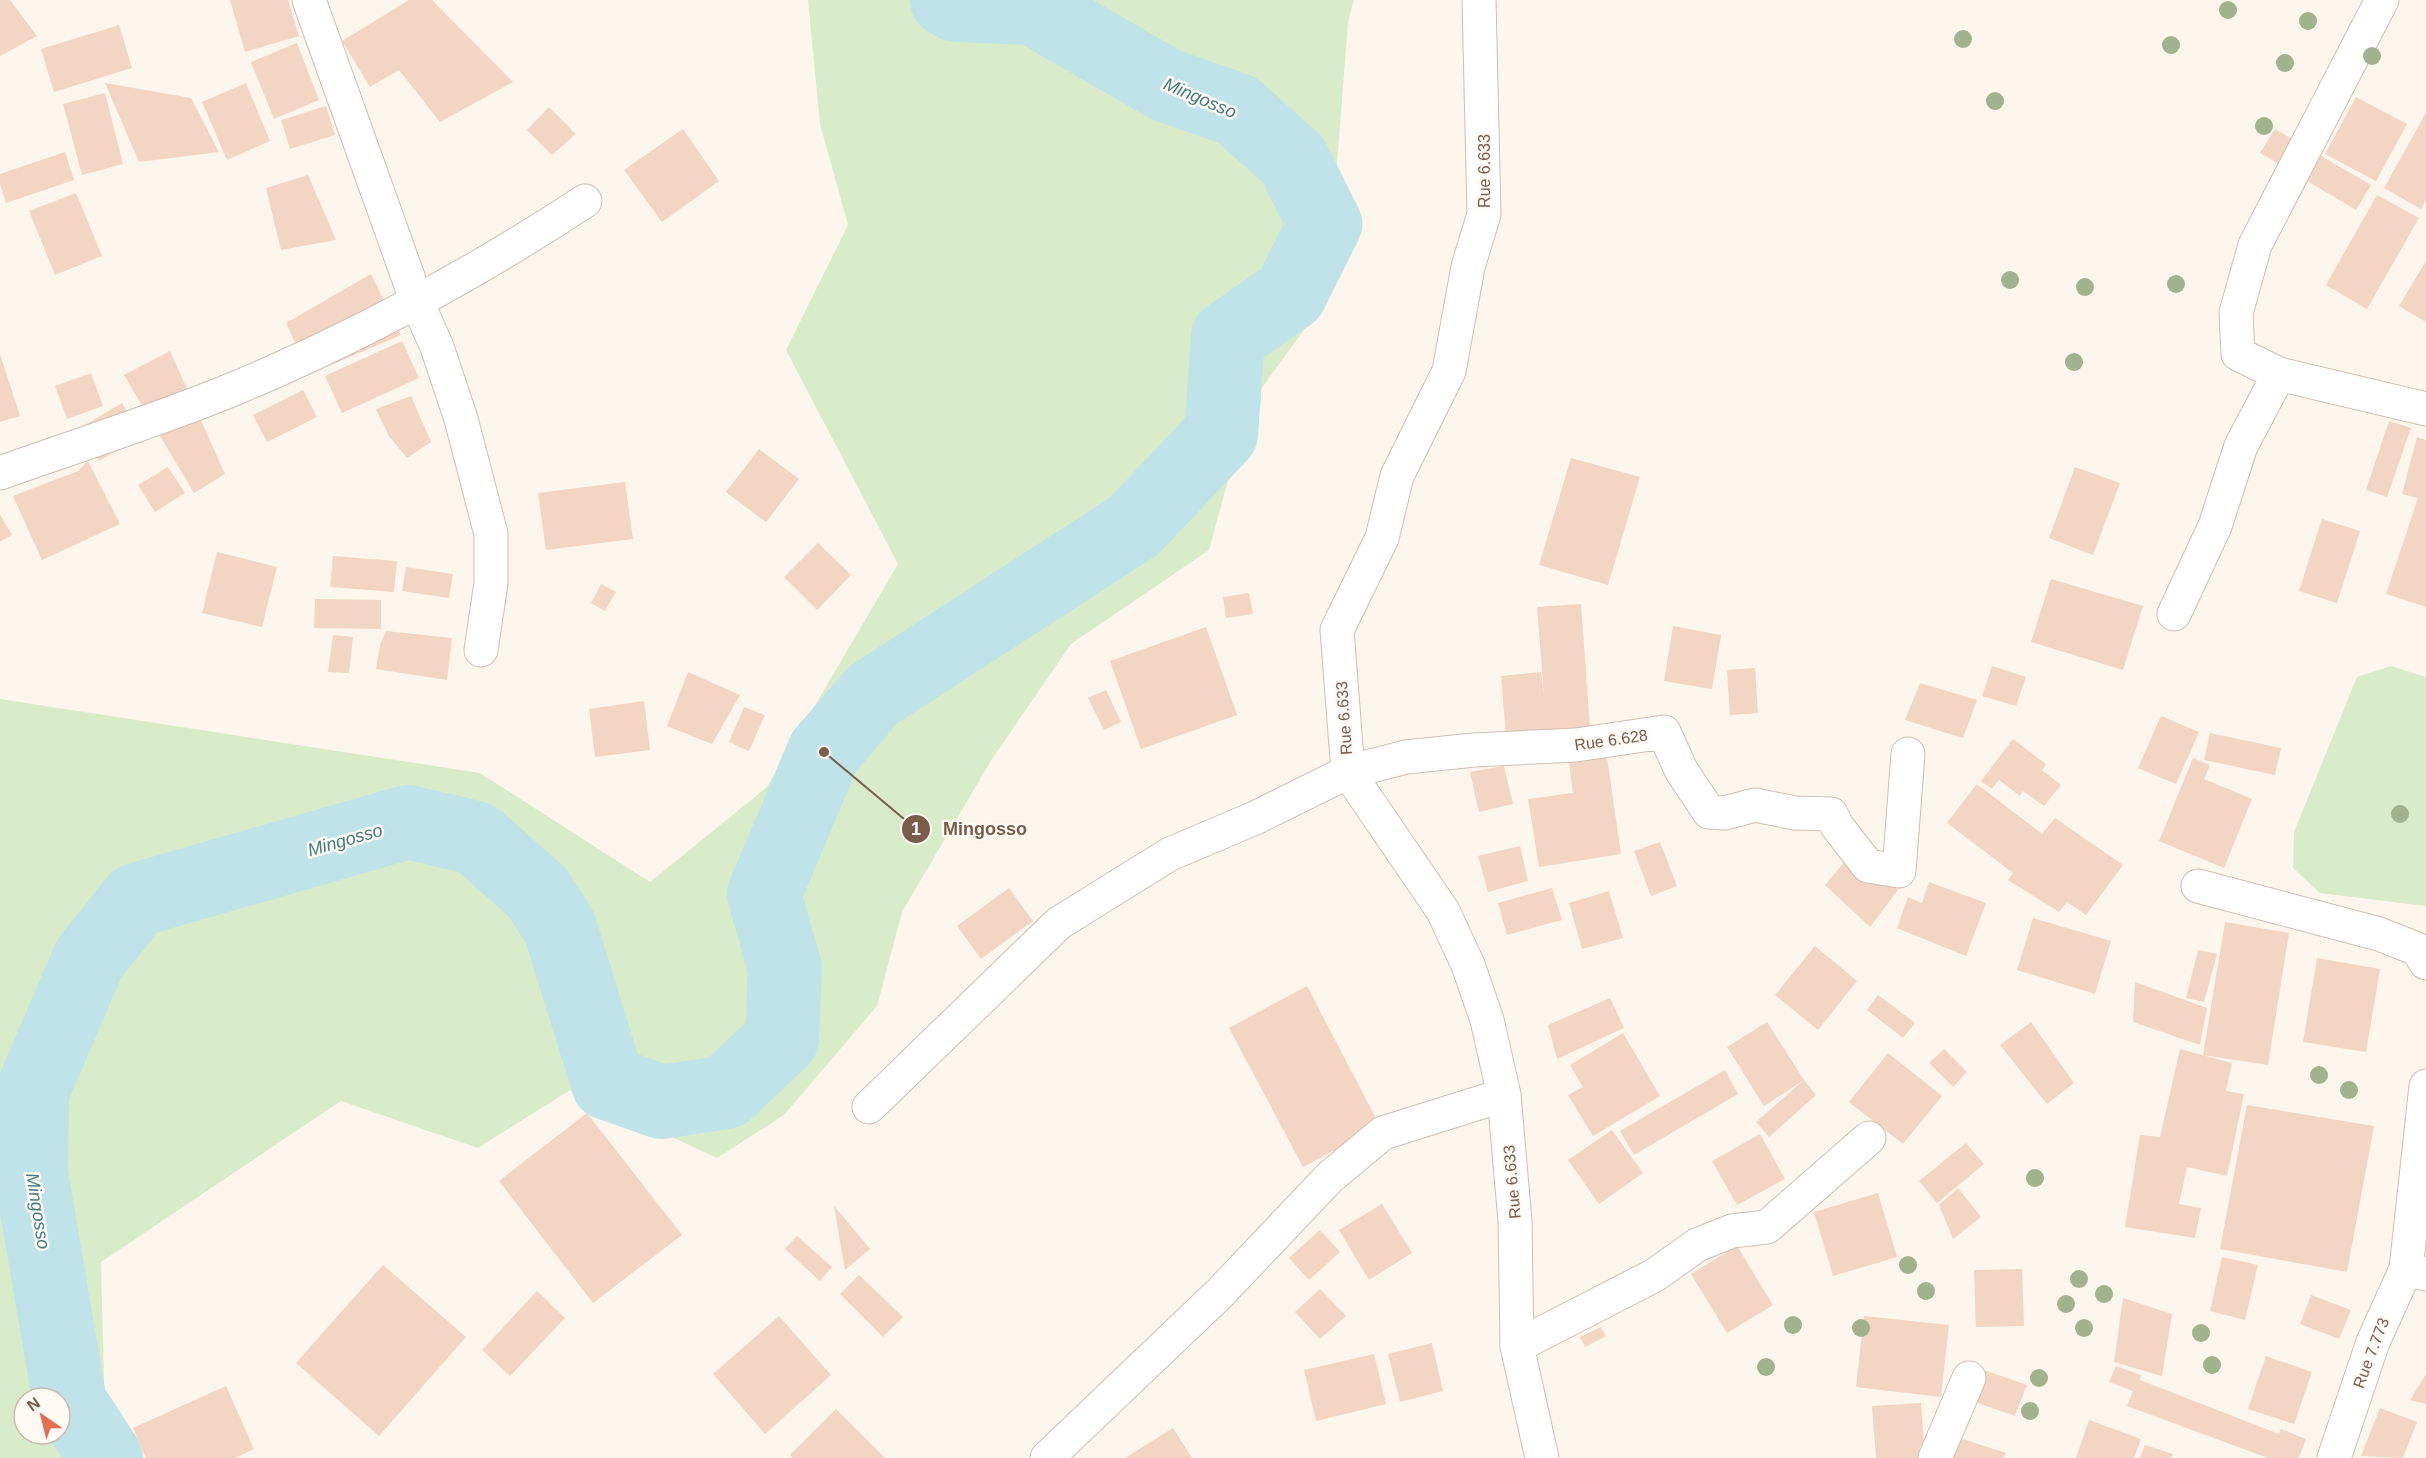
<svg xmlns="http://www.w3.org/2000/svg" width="2426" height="1458" font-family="Helvetica,sans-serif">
<rect width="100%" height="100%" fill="#fdf6ec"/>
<!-- green -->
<g fill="#d8ecc9" fill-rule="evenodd">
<path d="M808,0H1354L1348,22L1337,164L1330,294L1248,407L1209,550L1071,644L992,759L902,912L877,1006L784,1115L717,1158L570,1090L478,1148L341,1101L101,1262L105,1421L121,1458H0V699L480,773L650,882L767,787L898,564L786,350L848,225L820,124ZM24,1398H60V1434H24Z"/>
<polygon points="2391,666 2426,677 2426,906 2320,893 2293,868 2294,832 2357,677"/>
</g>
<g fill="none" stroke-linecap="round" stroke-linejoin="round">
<!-- river -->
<polyline stroke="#bfe3e8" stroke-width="74" points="106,1458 70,1403 31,1174 32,1092 89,959 136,900 408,822 476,838 537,892 560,928 608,1083 662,1102 726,1092 782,1039 785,968 764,894 824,752 873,695 1134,526 1221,434 1228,337 1290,294 1325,224 1293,160 1237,110 1166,85 1033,8 956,5 947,0"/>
</g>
<!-- building -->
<g fill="#f3d5c3">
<polygon points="0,0 10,0 37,36 0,56"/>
<polygon points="230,0 288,0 299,36 245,52"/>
<polygon points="409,0 432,0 513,82 440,122 399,70 370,87 342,41"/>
<polygon points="119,25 132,68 54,92 41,49"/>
<polygon points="297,43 319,100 274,119 251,62"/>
<polygon points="105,83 191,98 219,152 139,162"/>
<polygon points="246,83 270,141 227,160 202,102"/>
<polygon points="105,93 123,164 82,175 63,104"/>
<polygon points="2356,97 2407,124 2376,181 2325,154"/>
<polygon points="326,106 335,135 290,149 281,120"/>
<polygon points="549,107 576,134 552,155 527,130"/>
<polygon points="2426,113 2426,200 2421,209 2384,188"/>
<polygon points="683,129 719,181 662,222 624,170"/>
<polygon points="2275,129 2371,185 2356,210 2260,153"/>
<polygon points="65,152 74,180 6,203 0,184 0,174"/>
<polygon points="308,175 336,240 281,250 266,188"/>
<polygon points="76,193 102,256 55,275 29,211"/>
<polygon points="2377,195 2419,218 2367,309 2326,285"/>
<polygon points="2426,261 2426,322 2399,306"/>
<polygon points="371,274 401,335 310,374 286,323"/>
<polygon points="402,341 419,378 342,413 325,376"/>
<polygon points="170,351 225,474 194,493 124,375"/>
<polygon points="0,354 20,416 0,422"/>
<polygon points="91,373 103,406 67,419 55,386"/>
<polygon points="303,390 317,417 267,442 253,415"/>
<polygon points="411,396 431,442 407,458 389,436 376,409"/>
<polygon points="122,403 141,436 99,461 80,428"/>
<polygon points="2389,421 2411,428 2387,497 2366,490"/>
<polygon points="2417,437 2426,440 2426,607 2386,594 2418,498 2402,494"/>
<polygon points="759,449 799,479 766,522 726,492"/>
<polygon points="1571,458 1640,477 1608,585 1539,565"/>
<polygon points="88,461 120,524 42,560 13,496 78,471"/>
<polygon points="168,467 185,493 155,512 138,485"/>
<polygon points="2075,467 2120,483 2093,555 2049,538"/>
<polygon points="625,482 633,539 546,550 538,493"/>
<polygon points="0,514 12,535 0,542"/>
<polygon points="2322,519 2360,531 2337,603 2299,591"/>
<polygon points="818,543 851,575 817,610 784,577"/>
<polygon points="217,552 277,567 262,627 202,613"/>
<polygon points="333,556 397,561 394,592 330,587"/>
<polygon points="406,567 453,574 449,598 402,591"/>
<polygon points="2051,579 2143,606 2123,670 2031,642"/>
<polygon points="601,584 616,592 605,611 591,603"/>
<polygon points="1249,593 1253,614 1226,618 1223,597"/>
<polygon points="315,599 381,600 381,629 314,628"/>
<polygon points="1581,604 1590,727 1506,735 1501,676 1541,672 1544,696 1537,607"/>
<polygon points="1673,626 1721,635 1712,689 1664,681"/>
<polygon points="1206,627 1237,715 1141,749 1110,661"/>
<polygon points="386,631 452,638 447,680 376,669 380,645"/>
<polygon points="333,635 353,637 349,673 328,672"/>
<polygon points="1992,666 2026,677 2016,706 1982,696"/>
<polygon points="1755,668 1758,713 1730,715 1727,670"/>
<polygon points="688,672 740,695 712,744 667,726"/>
<polygon points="1920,683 1977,700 1963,738 1905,720"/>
<polygon points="1106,690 1121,722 1104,730 1088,698"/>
<polygon points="644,701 650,750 595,757 589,709"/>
<polygon points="744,707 765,715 749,751 729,742"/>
<polygon points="2161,716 2199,732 2176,784 2138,768"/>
<polygon points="2210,733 2281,748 2275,775 2204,760"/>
<polygon points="2013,739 2046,764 2042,770 2061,785 2044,806 2023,791 2020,796 1999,780 1992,789 1981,781"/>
<polygon points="1606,750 1621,854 1539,867 1528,799 1573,793 1568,756"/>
<polygon points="2193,758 2210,765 2204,779 2252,799 2224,868 2159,841"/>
<polygon points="1504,766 1513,804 1479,812 1470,772"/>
<polygon points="1977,784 2042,834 2055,818 2123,865 2086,915 2067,902 2059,912 2008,880 2013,873 1947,823"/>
<polygon points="1660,842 1677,886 1651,896 1634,851"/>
<polygon points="1520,846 1528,881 1488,892 1478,856"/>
<polygon points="1853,852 1898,890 1870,927 1825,885"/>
<polygon points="1929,882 1986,903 1966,956 1897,928 1908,897 1922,903"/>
<polygon points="1009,888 1033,921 981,959 957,926"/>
<polygon points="1552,888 1562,920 1507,935 1498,903"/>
<polygon points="1609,891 1623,938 1582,949 1569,903"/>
<polygon points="2033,918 2111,941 2095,994 2017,970"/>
<polygon points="2225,922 2289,933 2268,1065 2203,1055"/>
<polygon points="1815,946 1857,981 1818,1030 1775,995"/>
<polygon points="2198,950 2217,954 2204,1002 2186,998"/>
<polygon points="2317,958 2380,969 2366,1052 2303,1042"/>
<polygon points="2135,982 2207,1008 2200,1045 2133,1022"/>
<polygon points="1307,986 1380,1126 1303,1167 1229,1028"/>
<polygon points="1878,995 1915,1023 1903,1038 1867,1010"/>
<polygon points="1610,998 1624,1028 1557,1059 1548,1025"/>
<polygon points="1767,1022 1804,1080 1764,1106 1727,1047"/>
<polygon points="2031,1022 2074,1083 2047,1104 2000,1045"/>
<polygon points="1623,1033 1660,1096 1593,1136 1568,1095 1583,1087 1570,1065"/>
<polygon points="1944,1049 1967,1072 1953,1087 1929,1063"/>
<polygon points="2180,1049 2232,1063 2226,1091 2244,1094 2227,1176 2187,1167 2179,1204 2201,1208 2195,1238 2125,1227 2140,1135 2160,1137"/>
<polygon points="1888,1053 1942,1096 1903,1144 1849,1102"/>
<polygon points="1725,1070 1738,1094 1634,1155 1620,1131"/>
<polygon points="1804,1080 1816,1095 1769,1137 1756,1122"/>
<polygon points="2247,1105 2374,1126 2347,1272 2220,1249"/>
<polygon points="587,1113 682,1235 593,1303 499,1181"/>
<polygon points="1612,1130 1643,1173 1599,1204 1568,1160"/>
<polygon points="1760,1134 1785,1179 1737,1205 1712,1161"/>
<polygon points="1966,1143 1984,1164 1937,1203 1919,1181"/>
<polygon points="1958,1188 1981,1217 1953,1239 1939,1205"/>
<polygon points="1878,1193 1897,1257 1833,1276 1814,1212"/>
<polygon points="1382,1204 1412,1253 1369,1280 1339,1230"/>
<polygon points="834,1206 870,1249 845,1270"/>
<polygon points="1320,1230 1340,1252 1309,1280 1289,1258"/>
<polygon points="797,1236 832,1267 820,1281 785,1249"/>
<polygon points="1737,1246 1773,1305 1727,1333 1691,1274"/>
<polygon points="2222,1257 2258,1265 2245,1320 2210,1311"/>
<polygon points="383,1265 466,1337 379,1436 296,1363"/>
<polygon points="2022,1269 2024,1326 1976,1327 1974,1270"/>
<polygon points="859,1275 903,1317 883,1337 840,1294"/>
<polygon points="1320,1289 1346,1316 1320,1339 1295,1312"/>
<polygon points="537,1291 565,1318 510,1376 482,1350"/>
<polygon points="2311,1295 2351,1310 2339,1339 2300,1324"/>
<polygon points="2123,1298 2172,1314 2162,1376 2114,1362"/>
<polygon points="779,1316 831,1375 765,1434 713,1374"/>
<polygon points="1864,1316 1949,1325 1941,1397 1856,1387"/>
<polygon points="1601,1327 1606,1336 1585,1347 1580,1337"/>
<polygon points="1432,1343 1443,1391 1400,1402 1388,1354"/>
<polygon points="1374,1354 1386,1404 1316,1421 1304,1370"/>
<polygon points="2266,1356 2312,1372 2294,1424 2248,1409"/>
<polygon points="2116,1366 2141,1375 2140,1380 2279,1434 2281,1429 2306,1439 2299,1458 2268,1458 2127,1406 2133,1391 2109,1382"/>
<polygon points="1981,1369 2027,1385 2015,1416 1969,1400"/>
<polygon points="2426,1374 2426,1404 2410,1400"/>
<polygon points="226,1386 254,1449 235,1458 146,1458 133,1428"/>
<polygon points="1921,1403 1925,1458 1876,1458 1872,1406"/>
<polygon points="2380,1408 2417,1422 2403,1458 2361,1456"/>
<polygon points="836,1409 885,1458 793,1458 790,1455"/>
<polygon points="2089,1420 2141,1439 2134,1458 2076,1458"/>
<polygon points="1173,1428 1192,1458 1125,1458"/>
<polygon points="1950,1435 2006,1453 2004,1458 1943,1458"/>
<polygon points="2145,1445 2173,1454 2171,1458 2140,1458"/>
</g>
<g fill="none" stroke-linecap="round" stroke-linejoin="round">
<defs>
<g id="street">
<polyline points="309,0 417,302 437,347 461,419 491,534 491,583 481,650"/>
<polyline points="1479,0 1484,214 1468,267 1449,371 1397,476 1382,538 1337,630 1348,772 1443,911 1468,965 1487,1020 1504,1095 1515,1221 1517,1346 1542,1458"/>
<polyline points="2279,374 2238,354 2236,313 2255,245 2382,0"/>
<path d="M0,473C78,445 159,420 236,388C358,337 474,274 585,201"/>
<polyline points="2174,614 2215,526 2241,446 2279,374 2426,409"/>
<polyline points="2198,886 2379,934 2417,949 2426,963"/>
<polyline points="869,1107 1059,923 1170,854 1255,818 1348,772 1406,757 1474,750 1576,745 1664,732 1681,770 1709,812 1725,813 1755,805 1795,813 1831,814 1837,826 1868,866 1899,871 1908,754"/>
<polyline points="2406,1269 2426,1086"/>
<polyline points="1517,1346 1655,1275 1697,1245 1732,1231 1767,1227 1869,1138"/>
<polyline points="1047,1458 1220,1293 1330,1177 1383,1133 1504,1095"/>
<polyline points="1935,1458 1969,1378"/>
<polyline points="2334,1458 2373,1342 2406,1269 2426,1274"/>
</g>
</defs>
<!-- street casing -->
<use href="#street" stroke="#d1beb0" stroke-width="35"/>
<!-- street -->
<use href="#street" stroke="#fff" stroke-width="33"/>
</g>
<!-- trees -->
<g fill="#a0b28e">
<circle cx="2228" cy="10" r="9"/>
<circle cx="2308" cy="21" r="9"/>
<circle cx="1963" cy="39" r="9"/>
<circle cx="2171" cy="45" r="9"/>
<circle cx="2372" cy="56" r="9"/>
<circle cx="2285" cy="63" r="9"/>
<circle cx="1995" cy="101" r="9"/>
<circle cx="2264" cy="126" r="9"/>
<circle cx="2010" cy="280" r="9"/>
<circle cx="2176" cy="284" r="9"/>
<circle cx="2085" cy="287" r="9"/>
<circle cx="2074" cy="362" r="9"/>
<circle cx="2400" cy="814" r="9"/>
<circle cx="2319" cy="1075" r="9"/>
<circle cx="2349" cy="1090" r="9"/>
<circle cx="2035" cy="1178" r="9"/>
<circle cx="1908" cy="1265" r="9"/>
<circle cx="2079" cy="1279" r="9"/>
<circle cx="1926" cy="1291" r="9"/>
<circle cx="2104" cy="1294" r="9"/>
<circle cx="2066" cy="1304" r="9"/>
<circle cx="1793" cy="1325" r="9"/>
<circle cx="1861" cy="1328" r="9"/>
<circle cx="2084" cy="1328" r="9"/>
<circle cx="2201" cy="1333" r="9"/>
<circle cx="2212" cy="1365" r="9"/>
<circle cx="1766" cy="1367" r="9"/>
<circle cx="2039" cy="1378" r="9"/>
<circle cx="2030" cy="1411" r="9"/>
</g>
<g text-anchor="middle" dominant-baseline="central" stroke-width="5" stroke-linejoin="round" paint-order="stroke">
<!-- street labels -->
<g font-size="16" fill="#7a5c4d" stroke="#fffaf3">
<text transform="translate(1484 171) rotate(-90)">Rue 6.633</text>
<text transform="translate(1344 718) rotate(-94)">Rue 6.633</text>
<text transform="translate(1611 740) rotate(-8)">Rue 6.628</text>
<text transform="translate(1512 1182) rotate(-95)">Rue 6.633</text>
<text transform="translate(2371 1353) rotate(-69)">Rue 7.773</text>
</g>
<!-- water labels -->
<g font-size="18" font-style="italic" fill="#437c86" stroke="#fffaf3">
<text transform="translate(1200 98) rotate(23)">Mingosso</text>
<text transform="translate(345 840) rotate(-16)">Mingosso</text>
<text transform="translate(38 1211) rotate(81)">Mingosso</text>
</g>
</g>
<!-- callouts -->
<path fill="none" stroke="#7a5c4d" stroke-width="2" d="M824 752L916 829"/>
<g fill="#7a5c4d" stroke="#fffaf3" stroke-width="2">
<circle cx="824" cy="752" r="6"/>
<circle cx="916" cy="829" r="15"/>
</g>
<g font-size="18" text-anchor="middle" font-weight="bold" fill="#fff">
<text x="916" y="835">1</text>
</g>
<g font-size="18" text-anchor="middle" font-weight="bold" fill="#7a5c4d" stroke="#fffaf3" stroke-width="5" stroke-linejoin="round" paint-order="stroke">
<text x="985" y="835">Mingosso</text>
</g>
<!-- north arrow -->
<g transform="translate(42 1416) rotate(325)"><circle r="28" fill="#fffaf3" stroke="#cabbb1" stroke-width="1.5"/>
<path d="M0-4.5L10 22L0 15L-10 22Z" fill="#e76f51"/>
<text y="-9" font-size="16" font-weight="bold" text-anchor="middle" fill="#7a5c4d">N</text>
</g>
</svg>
